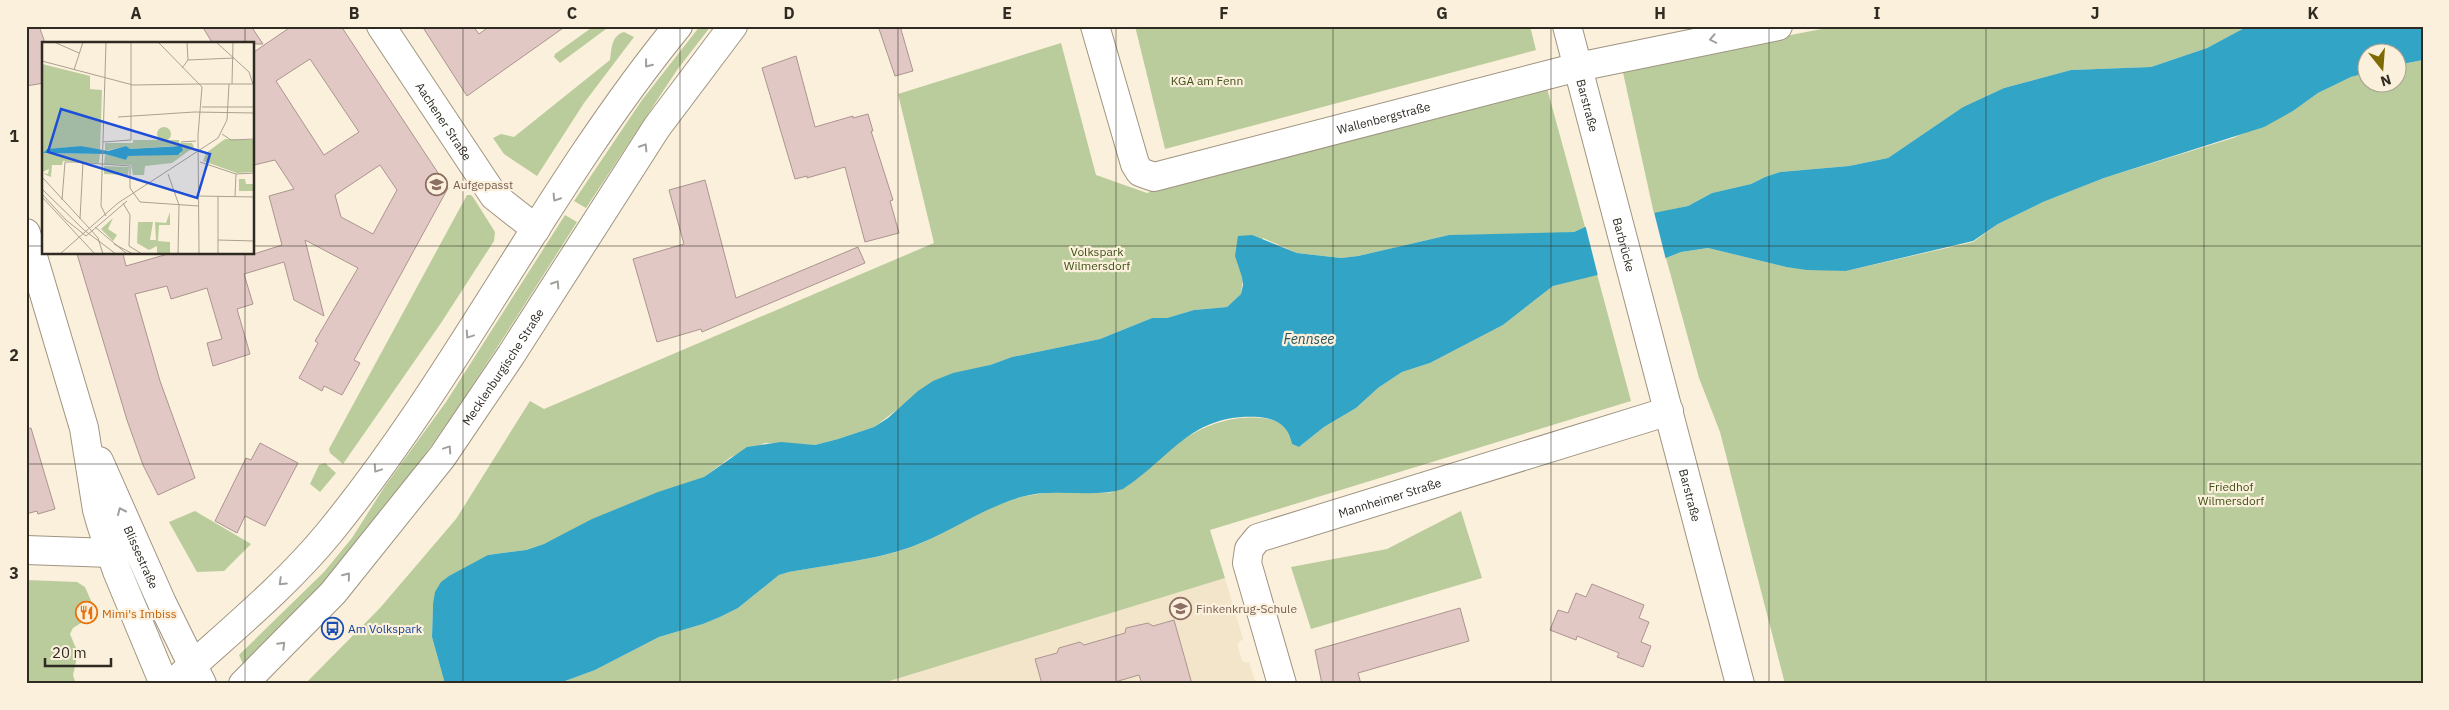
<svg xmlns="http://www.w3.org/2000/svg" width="2449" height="710" font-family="'IBM Plex Sans',sans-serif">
<rect width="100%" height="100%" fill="#fbf0db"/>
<!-- built -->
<polygon fill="#f3e5c9" points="1225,578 1243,639 1237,644 1242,660 1246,663 1249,662 1256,684 880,684"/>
<!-- green -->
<g fill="#bacc9b">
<polygon points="594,26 610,26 560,63 554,57 555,54"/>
<polygon points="700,26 711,26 677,70 586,208 574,201 642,100"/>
<polygon points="1135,26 1530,26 1536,50 1165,149"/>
<polygon points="1837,26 2248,26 2207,48 2151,67 2071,70 2004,88 1963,107 1888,158 1849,166 1780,172 1765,177 1751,184 1712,193 1688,206 1654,214 1622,68"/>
<path d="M624,32L634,37L584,103L537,176L504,154L493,138L501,134L514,137L610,60C612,48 611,36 624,32Z"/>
<polygon points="1061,43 1096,175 1147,193 1545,81 1585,227 1574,232 1547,234 1449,235 1358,256 1341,258 1297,253 1263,238 1243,277 1241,294 1227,307 1194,310 1167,318 1152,318 1100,339 1012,357 990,365 902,406 874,427 838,439 815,445 765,443 731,457 704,477 544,544 526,550 488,555 433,604 432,637 445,684 305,684 380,608 456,519 530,401 544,409 934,243 898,94"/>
<polygon points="2423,60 2423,684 1785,684 1720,432 1699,378 1666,258 1681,252 1708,248 1786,267 1846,271 1973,242 1998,224 2043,202 2104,178 2233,138 2293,111 2318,93 2351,77 2366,73 2366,82 2396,82 2397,65"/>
<polygon points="467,195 471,195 473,197 495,232 494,241 441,323 343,464 330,453 329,449"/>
<path d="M565,215L577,222C498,346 421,473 323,584C298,612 270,638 243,664L239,655L324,572L352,538L385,486L446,402Z"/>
<path d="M1597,274L1631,401L1210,530L1225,578L880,684H557L595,670L659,637L703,624L720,617L738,608L779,575L789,572C826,565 877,560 911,547C950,533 982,507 1022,497C1040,492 1071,491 1090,492C1097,492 1106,494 1112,492C1128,486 1137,477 1149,466C1181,438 1216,414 1261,418C1278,419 1288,426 1292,444L1299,447L1324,427L1356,408L1378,388L1402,372L1430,363L1503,325L1553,286Z"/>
<polygon points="325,463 336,473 320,492 310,484 319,465"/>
<polygon points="195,511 251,544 224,571 197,572 169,522"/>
<polygon points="1461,511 1482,578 1311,629 1291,567 1387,549"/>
<polygon points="26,580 77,582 85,587 92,603 76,607 81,623 73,628 70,634 78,653 73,675 76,684 26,684"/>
</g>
<!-- water -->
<path fill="#32a4c6" d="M2248,26H2423V60L2397,65L2396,52H2366V73L2351,77L2318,93L2293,111L2264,127L2104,178L2043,202L1998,224L1973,241L1846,271L1807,270L1786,267L1708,248L1681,252L1666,258L1553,286L1503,325L1430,363L1402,372L1378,388L1356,408L1324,427L1299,447L1292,444C1288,426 1278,419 1259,417C1191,413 1172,457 1123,489C1091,499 1054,487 1021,497C982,508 950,533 911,547C875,560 827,565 789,572L779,575L738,608L720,617L703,624L659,637L595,670L557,684H445L432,637L433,604L435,592L441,582L449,576L488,555L526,550L544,544L592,519L658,492L704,477L747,447L781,442L815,445L838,439L874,427L888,418L918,391L933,381L953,373L990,365L1012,357L1100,339L1152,318H1167L1194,310L1227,307L1241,294L1243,285L1242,277L1235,256L1238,236L1252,235L1297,253L1341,258L1358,256L1449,235L1574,232L1585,227L1688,206L1712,193L1751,184L1765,177L1780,172L1849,166L1888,158L1963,107L2004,88L2071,70L2151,67L2207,48Z"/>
<!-- pier -->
<polygon fill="#fbf0db" points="1654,212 1666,260 1598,276 1585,224"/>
<!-- building -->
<g fill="#e1c8c4" stroke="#ac9490" fill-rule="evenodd">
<polygon points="26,26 39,26 44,40 44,83 26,86"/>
<polygon points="202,26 251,26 263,44 213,44"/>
<path d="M292,26H341L448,188L354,360L360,363L342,395L324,386L322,391L299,378L318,343L315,341L358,268L305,240L324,316L294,300L284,262L244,274L253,304L237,309L250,354L213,366L207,343L222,339L207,288L171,299L167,286L135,294L160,381L195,478L158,495L143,465L127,420L77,254H123L126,266L168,254H254L282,245L269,196L294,189L275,160L254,165V52ZM310,59L359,132L324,155L276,81ZM380,165L397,190L373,234L341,217L335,195Z"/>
<polygon points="422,26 473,26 479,34 490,26 566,26 467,96"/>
<polygon points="878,26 900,26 913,71 895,76"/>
<polygon points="796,56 815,127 853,116 853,118 868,114 873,131 871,131 893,200 890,201 899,233 865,242 845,167 807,178 807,176 795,179 762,68"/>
<polygon points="705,180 736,298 858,247 865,263 702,332 701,329 657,342 633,259 684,244 669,190"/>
<polygon points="31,428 55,509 38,514 37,511 26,514 26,429"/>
<polygon points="260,443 298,463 265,526 245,516 237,533 215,521 246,458 251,460"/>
<polygon points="1592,584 1644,605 1639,618 1649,622 1641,642 1651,646 1643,667 1617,657 1619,653 1577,636 1576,640 1550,630 1558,610 1568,613 1576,593 1586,597"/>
<polygon points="1460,608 1469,641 1358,673 1361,684 1322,684 1315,650"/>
<polygon points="1174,620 1192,684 1142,684 1139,675 1108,684 1042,684 1035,659 1057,653 1059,648 1080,642 1084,645 1125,633 1126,628 1148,623 1153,626"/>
</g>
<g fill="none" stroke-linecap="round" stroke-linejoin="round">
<defs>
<g id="minor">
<path id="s1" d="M381,26L494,196L536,229"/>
<path id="s2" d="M1095,26L1135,164L1140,172L1154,177L1578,67L1778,26"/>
<path id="s3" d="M1567,26L1740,684"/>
<polyline points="26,550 111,553"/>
<path id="s4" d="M1282,684L1247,563L1249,549L1258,538L1669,411"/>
</g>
<g id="major">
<polyline points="26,233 84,428 97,510 101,524 117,571 164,684"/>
<path id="s5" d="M99,461L162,603L202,684"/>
<path d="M172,684C225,635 283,589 329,533C459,374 548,185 678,26"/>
<path id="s6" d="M243,684L333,593L442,457L511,355L657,127L733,26"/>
</g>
</defs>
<!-- minor casing -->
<use href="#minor" stroke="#9e9481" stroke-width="30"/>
<!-- major casing -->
<use href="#major" stroke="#9e9481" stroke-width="30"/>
<!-- minor -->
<use href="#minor" stroke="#fff" stroke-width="28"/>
<!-- major -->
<use href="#major" stroke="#fff" stroke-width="28"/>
</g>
<!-- one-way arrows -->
<defs><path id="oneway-chevron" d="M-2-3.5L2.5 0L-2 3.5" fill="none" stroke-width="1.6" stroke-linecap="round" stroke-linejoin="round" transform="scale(1.25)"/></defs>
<g stroke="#a1a09c">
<use href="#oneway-chevron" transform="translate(1713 39) rotate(169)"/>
<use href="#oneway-chevron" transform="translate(648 64) rotate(128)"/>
<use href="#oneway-chevron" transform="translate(644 147) rotate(-58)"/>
<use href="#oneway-chevron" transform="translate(556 198) rotate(122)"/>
<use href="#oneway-chevron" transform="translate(556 284) rotate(-57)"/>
<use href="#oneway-chevron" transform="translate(469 335) rotate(124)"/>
<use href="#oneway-chevron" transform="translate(448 449) rotate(-56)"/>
<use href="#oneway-chevron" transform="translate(377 469) rotate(124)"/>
<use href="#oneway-chevron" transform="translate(121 511) rotate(-114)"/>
<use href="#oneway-chevron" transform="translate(347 576) rotate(-51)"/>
<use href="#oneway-chevron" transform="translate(282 582) rotate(136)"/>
<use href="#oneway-chevron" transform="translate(282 645) rotate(-45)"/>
</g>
<!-- grid -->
<path fill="none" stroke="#2f2b23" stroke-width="1" stroke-opacity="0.55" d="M245,26V44M463,26V684M680,26V684M898,26V684M1116,26V684M1333,26V684M1551,26V684M1769,26V684M1986,26V684M2204,26V684M26,246H44M254,246H2423M245,254V684M26,464H2423"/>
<!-- icons -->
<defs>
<symbol id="school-ring" viewBox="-11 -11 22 22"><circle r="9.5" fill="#fbf0db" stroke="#8d6e63" stroke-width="1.5"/><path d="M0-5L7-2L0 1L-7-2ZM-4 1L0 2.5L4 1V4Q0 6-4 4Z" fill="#8d6e63"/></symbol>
<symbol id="restaurant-ring" viewBox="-11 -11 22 22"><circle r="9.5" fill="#fbf0db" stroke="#e8710a" stroke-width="1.5"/><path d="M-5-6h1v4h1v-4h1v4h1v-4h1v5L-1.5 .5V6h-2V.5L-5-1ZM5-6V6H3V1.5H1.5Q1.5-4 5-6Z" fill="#e8710a"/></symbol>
<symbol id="bus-ring" viewBox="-11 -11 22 22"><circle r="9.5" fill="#fbf0db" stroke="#1a4fb4" stroke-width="1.5"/><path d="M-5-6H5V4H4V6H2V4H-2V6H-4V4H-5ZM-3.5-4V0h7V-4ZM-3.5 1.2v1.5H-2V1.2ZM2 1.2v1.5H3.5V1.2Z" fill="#1a4fb4"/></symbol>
</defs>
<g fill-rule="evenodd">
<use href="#school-ring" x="424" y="172" width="25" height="25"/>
<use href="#school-ring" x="1168" y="596" width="25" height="25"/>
<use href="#restaurant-ring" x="74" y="600" width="25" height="25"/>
<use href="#bus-ring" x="320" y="616" width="25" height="25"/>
</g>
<g text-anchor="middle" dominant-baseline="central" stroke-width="4.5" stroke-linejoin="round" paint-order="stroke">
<!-- park labels -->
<g font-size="12" fill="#3e5017" stroke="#fbf0db">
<text x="1207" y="80">KGA am Fenn</text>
<text x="1097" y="251">Volkspark<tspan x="1097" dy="14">Wilmersdorf</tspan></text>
<text x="2231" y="486">Friedhof<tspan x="2231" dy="14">Wilmersdorf</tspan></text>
</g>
<!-- street labels -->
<g font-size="12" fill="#2f2b23" stroke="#fbf0db">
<text stroke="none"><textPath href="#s3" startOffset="82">Barstraße</textPath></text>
<text stroke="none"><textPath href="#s2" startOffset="405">Wallenbergstraße</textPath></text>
<text stroke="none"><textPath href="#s1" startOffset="114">Aachener Straße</textPath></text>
<text stroke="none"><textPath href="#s3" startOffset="226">Barbrücke</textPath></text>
<text stroke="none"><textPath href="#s6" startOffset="411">Mecklenburgische Straße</textPath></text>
<text stroke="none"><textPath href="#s3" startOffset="485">Barstraße</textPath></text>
<text stroke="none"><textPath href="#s4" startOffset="292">Mannheimer Straße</textPath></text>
<text stroke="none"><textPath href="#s5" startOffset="105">Blissestraße</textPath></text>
</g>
<!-- education labels -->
<g font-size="12" fill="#785e54" stroke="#fbf0db" text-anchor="start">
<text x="453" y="184">Aufgepasst</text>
<text x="1196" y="608">Finkenkrug-Schule</text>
</g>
<!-- food labels -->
<g font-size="12" fill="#c56008" stroke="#fbf0db" text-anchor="start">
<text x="102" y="613">Mimi's Imbiss</text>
</g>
<!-- transit labels -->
<g font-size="12" fill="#164399" stroke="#fbf0db" text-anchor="start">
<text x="348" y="628">Am Volkspark</text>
</g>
<!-- water labels -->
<g font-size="14" font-style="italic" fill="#275564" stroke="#fbf0db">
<text x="1309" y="339">Fennsee</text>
</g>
</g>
<!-- overview -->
<g transform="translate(42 42)">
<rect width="212" height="212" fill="#fbf0db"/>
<path d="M0,22L48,34V47L60,48L58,109L39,104L8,107L1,111L58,112L57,121L21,119L20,123H10L9,135L4,133L2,131L6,132L7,127L0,130ZM115 92a7 7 0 1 1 14 0a7 7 0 1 1-14 0ZM183,97L212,98V130L195,131L161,119L164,111ZM91,98H137V101H150L152,105L130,121L103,124L102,133H91L89,123L62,122L63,112L84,118L86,114L139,112L133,104L88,107L84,104L63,109V101H91ZM62,124L87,125L86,133L62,132ZM197,137H203L204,142H212V149H197ZM128,170V183H117L116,199L128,200V212L115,211V204L107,208L95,201L96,180H111L108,198H114L113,180L124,181ZM71,176L66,187L75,193L71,199L59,187Z" fill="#bacc9b"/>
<path d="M39,104L66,109L84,104L88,107L139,104L141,108L136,113L86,114L84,118L63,112L1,111L5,107Z" fill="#32a4c6"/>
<path fill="none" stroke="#a9a191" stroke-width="1" d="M12,0L37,11M116,0L160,45L156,93L157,212M174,0L207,30L211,42M146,18L192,16M0,19L91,43L156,42M140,26L146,18L145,0M32,28L41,0M156,42H213M190,42L191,0M160,65H213M76,75L152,70L213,71M180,92L189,98L213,97M61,100L89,98V0M139,100L154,99M158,120L194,132L213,131M126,132L137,163L136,212M0,135L47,186M0,147L42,188L74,212M0,152L24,178L44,194M157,154L213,155M193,154L194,132M0,155L53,212M20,158L23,120H32L88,124V146L98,160L157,164M81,161L88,173L87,204L100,212M64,174L59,164L64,0M38,177L41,120M53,185L85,212M48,187L56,196L61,212M44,194L85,159M176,198L213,199M72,202L91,212M18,212L76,161L176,96L185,78L187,42M176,212V154"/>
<path fill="#1d4ed8" fill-opacity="0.15" stroke="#1d4ed8" stroke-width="2.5" d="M19,67L168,112L155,156L6,110Z"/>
<rect width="212" height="212" fill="none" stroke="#2f2b23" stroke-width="2.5"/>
</g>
<!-- border -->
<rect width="2449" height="710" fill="none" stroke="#fbf0db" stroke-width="55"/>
<!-- north arrow -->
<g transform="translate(2382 68) rotate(163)"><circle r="24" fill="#fbf0db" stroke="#a9a191"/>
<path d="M0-4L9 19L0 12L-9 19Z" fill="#7e6a02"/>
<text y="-8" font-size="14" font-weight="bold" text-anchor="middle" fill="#2f2b23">N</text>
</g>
<!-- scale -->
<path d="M45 658v8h66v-8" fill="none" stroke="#2f2b23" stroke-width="2.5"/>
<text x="52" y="658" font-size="15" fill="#2f2b23" stroke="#fbf0db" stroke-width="4" paint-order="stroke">20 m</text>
<rect x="28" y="28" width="2394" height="654" fill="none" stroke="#2f2b23" stroke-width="2"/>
<g font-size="16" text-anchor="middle" font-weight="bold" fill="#2f2b23">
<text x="136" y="19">A</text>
<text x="354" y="19">B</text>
<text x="572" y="19">C</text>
<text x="789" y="19">D</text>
<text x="1007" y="19">E</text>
<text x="1224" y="19">F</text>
<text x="1442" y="19">G</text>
<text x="1660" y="19">H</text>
<text x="1877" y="19">I</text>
<text x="2095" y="19">J</text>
<text x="2313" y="19">K</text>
<text x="14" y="142">1</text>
<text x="14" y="361">2</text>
<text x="14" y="579">3</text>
</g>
</svg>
